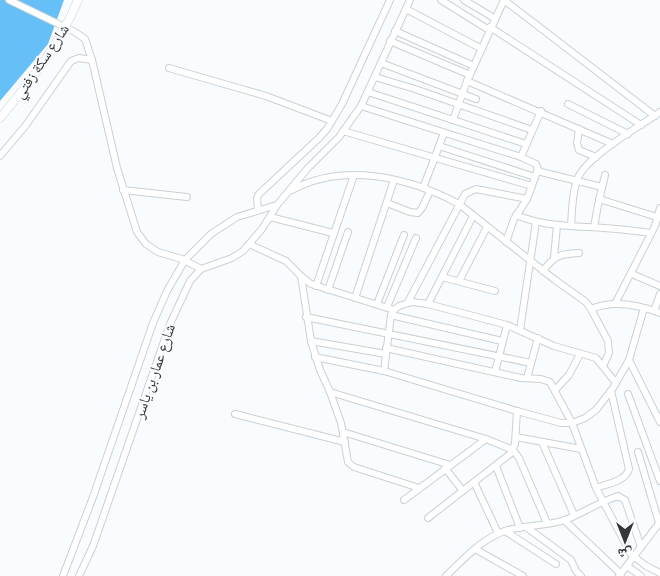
<svg xmlns="http://www.w3.org/2000/svg" width="660" height="576" font-family="Manrope,'Noto Naskh Arabic',sans-serif">
<rect width="100%" height="100%" fill="#f9fcff"/>
<!-- water -->
<polygon fill="#66c0f7" points="0,0 64,0 48,44 0,101"/>
<g fill="none" stroke-linecap="round" stroke-linejoin="round">
<defs>
<g id="minor">
<polyline points="9,0 75,32 85,39 92,60 117,168 137,232 146,244 158,252 182,259 201,269"/>
<polyline points="441,0 489,30"/>
<polyline points="464,0 494,18"/>
<polyline points="504,0 655,116"/>
<polyline points="406,9 482,49"/>
<polyline points="490,27 641,125"/>
<polyline points="395,31 474,66"/>
<polyline points="390,41 470,75"/>
<polyline points="381,63 476,99"/>
<polyline points="169,68 266,96 332,121"/>
<polyline points="375,77 415,89 532,130"/>
<polyline points="467,81 613,144"/>
<polyline points="368,92 526,144"/>
<polyline points="568,104 628,134"/>
<polyline points="361,106 521,157 536,164 538,169 527,199 514,219 506,242"/>
<polyline points="453,120 467,81 504,0"/>
<polyline points="579,129 577,143 579,150 596,157"/>
<polyline points="343,131 532,186"/>
<polyline points="439,146 535,177"/>
<polyline points="0,156 26,125 71,61 79,58 92,60"/>
<polyline points="521,157 541,111"/>
<polyline points="537,171 602,187"/>
<polyline points="423,188 444,133"/>
<polyline points="123,190 187,197"/>
<path d="M292,190C343,162 409,177 459,204L555,280L586,302L591,309L608,341L609,353L603,366"/>
<polyline points="599,199 657,217"/>
<polyline points="387,203 410,212 418,213 422,208 430,191"/>
<polyline points="258,210 257,198 259,194 319,138 327,129 342,104 390,0"/>
<path d="M516,215C545,227 574,226 604,228C620,229 636,231 651,233"/>
<polyline points="270,217 333,233"/>
<path d="M571,226C572,212 572,194 577,180C585,157 639,127 660,112"/>
<polyline points="594,227 598,205 605,175"/>
<polyline points="249,244 286,261 301,276 311,284 394,310"/>
<polyline points="554,257 557,226"/>
<path d="M543,271C555,255 560,254 579,253"/>
<polyline points="632,274 660,286"/>
<polyline points="301,276 311,341 320,370 330,392 341,423 348,462 354,467 419,488"/>
<polyline points="442,277 495,291"/>
<polyline points="459,281 487,227"/>
<polyline points="316,286 354,175"/>
<polyline points="328,290 348,232"/>
<polyline points="355,298 394,180"/>
<polyline points="408,302 465,194 476,189 527,199"/>
<polyline points="377,304 404,235"/>
<polyline points="428,304 473,216"/>
<polyline points="615,304 655,226 660,208"/>
<polyline points="387,307 416,238"/>
<path d="M591,309C613,300 639,305 660,313"/>
<polyline points="654,311 660,294"/>
<polyline points="391,315 502,341"/>
<polyline points="306,317 531,363"/>
<polyline points="520,330 536,222"/>
<polyline points="311,341 386,354"/>
<polyline points="386,348 521,378 541,379 550,382 572,423 596,488 631,554 646,566 660,573"/>
<polyline points="315,357 384,371 517,411 561,423 572,423 585,418 596,410 613,388 629,360 644,308"/>
<polyline points="629,360 660,422"/>
<polyline points="384,371 391,315 394,310 399,306 412,302 428,304 507,325 554,346 596,358 616,383"/>
<polyline points="495,372 507,325"/>
<polyline points="527,378 538,338"/>
<polyline points="555,390 569,375 580,354"/>
<polyline points="330,392 486,439 513,450 519,458 547,523"/>
<polyline points="628,394 660,481"/>
<polyline points="235,414 345,442"/>
<polyline points="343,432 450,465"/>
<polyline points="516,437 581,449"/>
<polyline points="542,442 574,515"/>
<polyline points="638,452 659,523"/>
<polyline points="496,466 520,528"/>
<polyline points="445,468 463,491"/>
<polyline points="474,482 498,533"/>
<path d="M596,488C607,484 626,481 629,469L611,391"/>
<polyline points="404,500 486,439"/>
<polyline points="428,518 510,454 515,444 517,411"/>
<polyline points="564,520 621,574"/>
<polyline points="526,527 571,560 576,571 581,576"/>
<polyline points="505,531 556,564"/>
<polyline points="475,549 523,576"/>
<polyline points="627,566 641,576"/>
<polyline points="63,576 93,497 153,323 167,291 185,260 211,234 237,217 277,205 308,168 339,137 361,106 410,0"/>
<polyline points="79,576 93,546 170,324 190,281 201,269 232,258 243,251 262,229 277,205"/>
<path d="M446,576C464,559 483,537 508,530C526,525 547,526 565,520C583,513 599,502 618,496L625,500L641,547"/>
<polyline points="619,576 660,522"/>
</g>
<path id="major" d="M0,118C30,82 60,44 78,0"/>
</defs>
<!-- minor casing -->
<use href="#minor" stroke="#cbd0d3" stroke-width="8"/>
<!-- major casing -->
<use href="#major" stroke="#cbd0d3" stroke-width="9"/>
<!-- minor -->
<use href="#minor" stroke="#fff" stroke-width="6"/>
<!-- major -->
<use href="#major" stroke="#fff" stroke-width="8"/>
</g>
<g text-anchor="middle" dominant-baseline="central" stroke-width="4" stroke-linejoin="round" paint-order="stroke">
<!-- street labels -->
<g font-size="15" fill="#343637" stroke="#f9fcff">
<text transform="translate(41 61) rotate(-56)">شارع سكة زفتي</text>
<text transform="translate(154 371) rotate(-71)">شارع عمار بن ياسر</text>
</g>
</g>
<!-- north arrow -->
<g transform="translate(625 541) rotate(180)" stroke="#f9fcff" stroke-width="4" paint-order="stroke">
<path d="M0-4L9 19L0 12L-9 19Z" fill="#343637"/>
<text y="-8" font-size="14" font-weight="bold" text-anchor="middle" fill="#343637">ش</text>
</g>
</svg>
